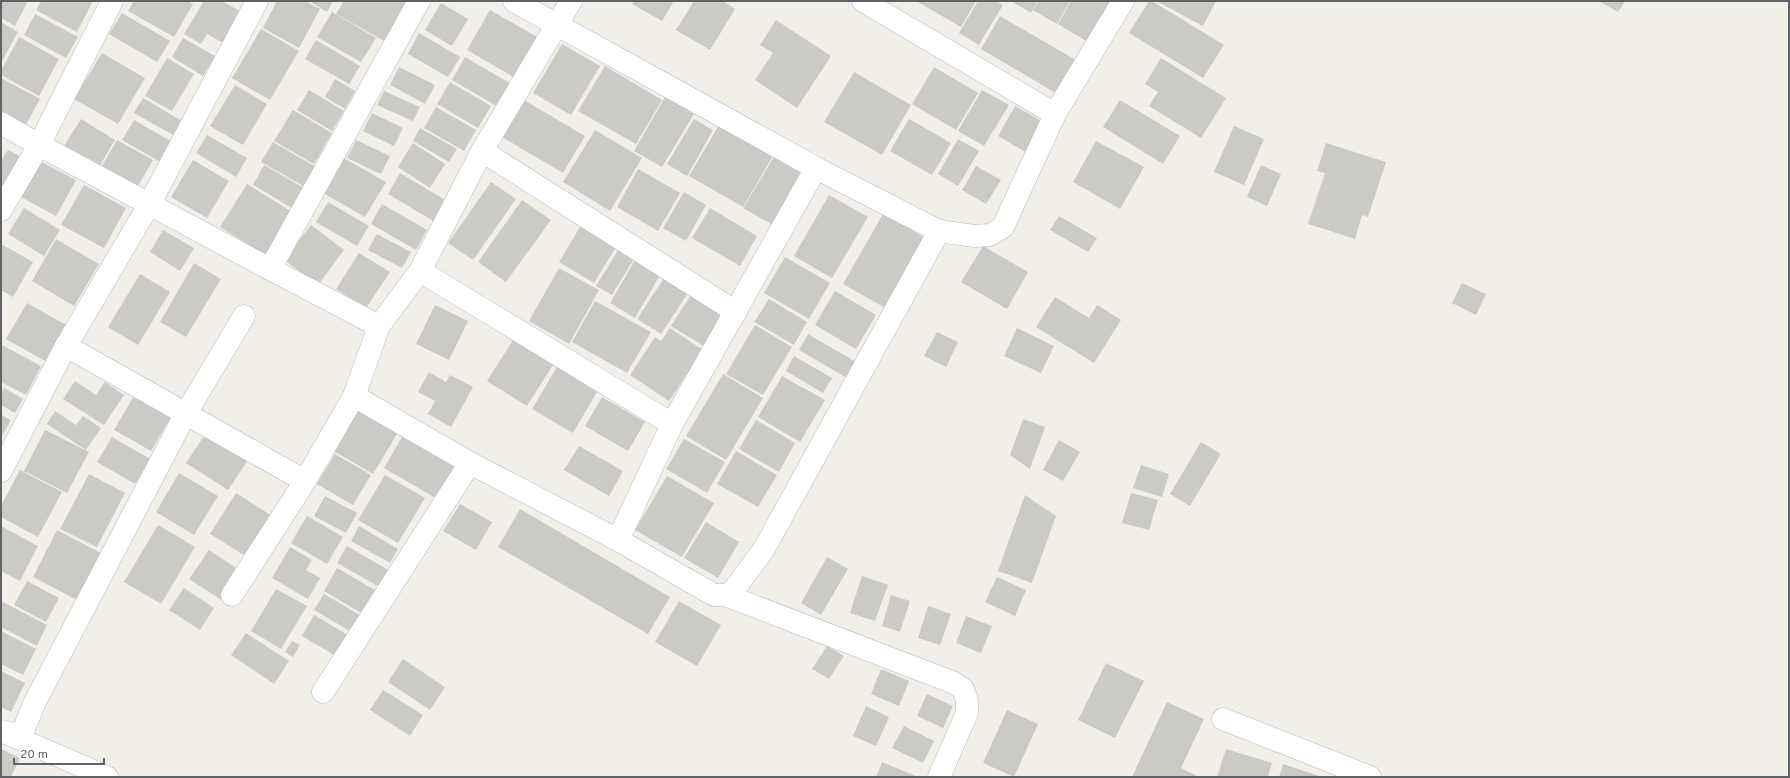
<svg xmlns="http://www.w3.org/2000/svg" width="1790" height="778" font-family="Overpass,sans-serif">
<rect width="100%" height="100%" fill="#f1efe8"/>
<!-- building -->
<g fill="#cccac5">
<polygon points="1,1 28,1 15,26 1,18"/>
<polygon points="41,1 93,1 77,32 36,10"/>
<polygon points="134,1 187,1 193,4 174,37 128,11"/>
<polygon points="204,1 222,1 241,12 223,43 207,34 201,44 184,34"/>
<polygon points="277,1 305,1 320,9 299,48 263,28"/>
<polygon points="309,1 333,1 327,12"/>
<polygon points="344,1 406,1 384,41 336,14"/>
<polygon points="634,1 674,1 662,21 632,4"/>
<polygon points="694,1 723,1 735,9 710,50 676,30"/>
<polygon points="916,1 976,1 961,27"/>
<polygon points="978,1 995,1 1003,5 979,45 959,33"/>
<polygon points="1011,1 1038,1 1031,13"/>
<polygon points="1039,1 1070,1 1057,24 1033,10"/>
<polygon points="1071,1 1115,1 1093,45 1058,24"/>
<polygon points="1149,1 1152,1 1224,45 1203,78 1129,33"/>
<polygon points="1156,1 1216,1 1203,26"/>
<polygon points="1599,1 1625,1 1618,12"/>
<polygon points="441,3 468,19 452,46 425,30"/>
<polygon points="490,10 539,38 515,78 467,50"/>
<polygon points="332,12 376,38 361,62 317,37"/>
<polygon points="122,13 170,41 157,62 109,34"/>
<polygon points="35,14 78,37 66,58 24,35"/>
<polygon points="1000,16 1081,63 1061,96 981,49"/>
<polygon points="776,20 831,56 797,108 755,80 773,53 760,45"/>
<polygon points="1,22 18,32 1,63"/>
<polygon points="261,29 299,51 270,100 232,78"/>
<polygon points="419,33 460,57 448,77 408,54"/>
<polygon points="19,37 59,59 39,96 1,75 1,71"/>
<polygon points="183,38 215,56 203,76 172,57"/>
<polygon points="316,40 360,66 349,84 305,59"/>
<polygon points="562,44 600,66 571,115 533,93"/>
<polygon points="102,53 145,78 118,124 74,99"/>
<polygon points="465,57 513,85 500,108 452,80"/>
<polygon points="167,58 194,74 172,111 145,96"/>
<polygon points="1161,58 1226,98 1201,138 1149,106 1158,92 1145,84"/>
<polygon points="605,66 662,100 636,144 578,111"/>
<polygon points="399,67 435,85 425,104 390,85"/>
<polygon points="934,67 978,93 956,130 912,104"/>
<polygon points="854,72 911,105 882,155 824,122"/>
<polygon points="1,78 40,99 23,130 1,118"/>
<polygon points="335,79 355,91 345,109 325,97"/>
<polygon points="450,82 491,106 478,128 437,104"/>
<polygon points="235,85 267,104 243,145 210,126"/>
<polygon points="309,90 344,111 332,131 297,110"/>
<polygon points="982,90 1009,105 984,146 958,131"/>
<polygon points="384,91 420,107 413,121 377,105"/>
<polygon points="665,97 694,114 662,167 634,151"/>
<polygon points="143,98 182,121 173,135 134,113"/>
<polygon points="524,100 585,136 563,173 502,137"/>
<polygon points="1120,100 1180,136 1163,164 1103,127"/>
<polygon points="1015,106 1045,123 1027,153 998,136"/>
<polygon points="436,107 476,130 464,151 424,128"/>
<polygon points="293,110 332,133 314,164 274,141"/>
<polygon points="372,113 403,128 394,146 363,131"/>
<polygon points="81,119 115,140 97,170 62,149"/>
<polygon points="694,119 713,130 687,176 667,164"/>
<polygon points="909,119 951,143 932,175 890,151"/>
<polygon points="134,120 174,143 162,163 122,140"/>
<polygon points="719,125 773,156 743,207 689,176"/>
<polygon points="1234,126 1264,139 1244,185 1214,172"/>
<polygon points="420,128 457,149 449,162 413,141"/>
<polygon points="595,130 642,158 610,211 563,182"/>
<polygon points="207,135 247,158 236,177 196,153"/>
<polygon points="958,139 979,151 958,186 938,174"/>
<polygon points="117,140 153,160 135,191 99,171"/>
<polygon points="356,140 390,156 381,174 347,158"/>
<polygon points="1096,141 1144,167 1120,209 1073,182"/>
<polygon points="273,142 316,167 305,187 261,162"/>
<polygon points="413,143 445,164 430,188 398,167"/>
<polygon points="1326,143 1386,162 1368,217 1362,215 1355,239 1308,224 1325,173 1317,171"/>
<polygon points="8,150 25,159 1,203 1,161"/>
<polygon points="340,156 386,182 365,217 320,191"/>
<polygon points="774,157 803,174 773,225 743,208"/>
<polygon points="38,160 76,180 56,216 19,196"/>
<polygon points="193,160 229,181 207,218 171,197"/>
<polygon points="264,165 304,188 292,208 253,185"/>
<polygon points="1261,165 1281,174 1267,206 1247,197"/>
<polygon points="976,166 1001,180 986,204 962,190"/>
<polygon points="638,169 680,193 658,231 617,207"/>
<polygon points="400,173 447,201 435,222 388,194"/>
<polygon points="491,182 516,199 473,260 448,243"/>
<polygon points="247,184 292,212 265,255 220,227"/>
<polygon points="84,185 126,208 104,248 61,225"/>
<polygon points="684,192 706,205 686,241 663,228"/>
<polygon points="829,195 868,217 832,278 794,256"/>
<polygon points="522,200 551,220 506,282 478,262"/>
<polygon points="328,202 369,226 357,246 316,222"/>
<polygon points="382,204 427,230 416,250 371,224"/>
<polygon points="24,208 60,230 44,256 8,234"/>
<polygon points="710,208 757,236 740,266 692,238"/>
<polygon points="883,214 927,239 887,309 843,284"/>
<polygon points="1059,216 1097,238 1088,252 1050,230"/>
<polygon points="311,225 344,250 318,285 284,260"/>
<polygon points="580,227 616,247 594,283 559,262"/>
<polygon points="163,230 194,248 180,271 150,252"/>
<polygon points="377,234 411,252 402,268 368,250"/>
<polygon points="56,239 99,264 74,306 32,281"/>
<polygon points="1,244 33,262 13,297 1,290"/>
<polygon points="983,246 1028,272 1007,309 961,282"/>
<polygon points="620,247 635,257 612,295 596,286"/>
<polygon points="359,253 390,272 366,308 336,289"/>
<polygon points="638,255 663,270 635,318 610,303"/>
<polygon points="785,257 830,283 809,319 764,293"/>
<polygon points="194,263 221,279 186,337 160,322"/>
<polygon points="559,268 599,290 569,344 529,321"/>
<polygon points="140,274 170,292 138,345 108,327"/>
<polygon points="666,275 690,290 661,334 637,319"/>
<polygon points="1462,283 1486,294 1476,315 1452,303"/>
<polygon points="694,290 730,312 707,348 671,326"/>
<polygon points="835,291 876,315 856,349 815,325"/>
<polygon points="1055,297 1089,318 1097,305 1121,320 1094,363 1036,327"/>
<polygon points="769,299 807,322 794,345 754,322"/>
<polygon points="595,301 651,332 627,373 572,342"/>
<polygon points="27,303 66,325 45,361 6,339"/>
<polygon points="435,305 468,321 449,360 416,344"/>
<polygon points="755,325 792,347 763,395 726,374"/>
<polygon points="670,328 703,350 669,401 630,375 655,337 661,341"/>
<polygon points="1017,328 1054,346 1041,373 1004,356"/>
<polygon points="937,332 958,342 946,367 924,356"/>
<polygon points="808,334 856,362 847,378 799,350"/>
<polygon points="513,340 553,365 527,406 487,381"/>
<polygon points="2,345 41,366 26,395 1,382"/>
<polygon points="794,356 832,378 823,393 786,371"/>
<polygon points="557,367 597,392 573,433 532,409"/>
<polygon points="429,372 446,382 450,375 473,387 451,427 428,414 435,401 418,392"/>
<polygon points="723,374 763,398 726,460 686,436"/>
<polygon points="782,376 825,400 800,442 758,417"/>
<polygon points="75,381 96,395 105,382 124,395 104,425 63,399"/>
<polygon points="4,388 23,399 15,413 1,405 1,393"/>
<polygon points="134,396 174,412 151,451 114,430"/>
<polygon points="602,397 645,422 628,451 585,426"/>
<polygon points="359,405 400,429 373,474 332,450"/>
<polygon points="55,411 76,425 83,416 101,428 86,450 47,424"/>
<polygon points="1,415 11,420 1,438"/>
<polygon points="1023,419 1045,427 1030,469 1010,455"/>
<polygon points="756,420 795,443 779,472 739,449"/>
<polygon points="45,430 89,452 67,493 24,471"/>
<polygon points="405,432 461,465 439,500 384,468"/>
<polygon points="206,433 248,460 228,490 186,463"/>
<polygon points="112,437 150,459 135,484 97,462"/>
<polygon points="684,439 725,462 707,493 666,469"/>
<polygon points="1059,440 1080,452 1063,481 1043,470"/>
<polygon points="1201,442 1221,454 1190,506 1170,494"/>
<polygon points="579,446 623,471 609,496 564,470"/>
<polygon points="736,451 777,475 758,507 717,484"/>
<polygon points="335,454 371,475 353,505 317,484"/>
<polygon points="1141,465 1169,474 1162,497 1133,488"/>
<polygon points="20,470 62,492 38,537 1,517 1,506"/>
<polygon points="179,473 218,496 194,535 156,512"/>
<polygon points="89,474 125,493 97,547 60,529"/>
<polygon points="385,475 425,498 398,543 358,520"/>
<polygon points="667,476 714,503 682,557 635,530"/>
<polygon points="236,493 272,516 247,557 210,534"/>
<polygon points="1131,493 1158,500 1149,530 1122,523"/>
<polygon points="1025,495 1056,516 1032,583 998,571"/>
<polygon points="325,496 357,513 346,533 314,516"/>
<polygon points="460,504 492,522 476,550 443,531"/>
<polygon points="520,509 670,597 648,634 498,547"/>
<polygon points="307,516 343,537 327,564 291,543"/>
<polygon points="706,522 739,542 718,578 684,558"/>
<polygon points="158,525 195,547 161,604 124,582"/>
<polygon points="1,526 38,546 20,581 1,571"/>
<polygon points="359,526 398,549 390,563 351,541"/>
<polygon points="57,530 101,553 77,600 33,577"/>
<polygon points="347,546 395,574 385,590 337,563"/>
<polygon points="290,547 312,560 306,570 320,578 308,599 272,578"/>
<polygon points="209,550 242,572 223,601 189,579"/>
<polygon points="827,557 848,569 821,615 801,603"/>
<polygon points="337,568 380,593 366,616 324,591"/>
<polygon points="862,576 888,585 875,621 850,613"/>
<polygon points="997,577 1026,590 1015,616 985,602"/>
<polygon points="27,581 59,598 46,622 14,605"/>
<polygon points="184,588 214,608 200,630 169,610"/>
<polygon points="276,589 307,606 281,649 251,631"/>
<polygon points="324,594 365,618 355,634 314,610"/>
<polygon points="891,595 910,601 900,632 882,626"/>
<polygon points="1,601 47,625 37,646 1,627"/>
<polygon points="679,601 721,625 697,666 655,642"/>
<polygon points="928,606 951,614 940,645 918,638"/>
<polygon points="314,615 351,637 339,658 302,636"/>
<polygon points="966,616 992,626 981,653 956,643"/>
<polygon points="1,631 36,649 23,675 1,664"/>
<polygon points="246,633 289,661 274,684 231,655"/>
<polygon points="292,641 300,645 293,657 285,652"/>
<polygon points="827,646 844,656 829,679 812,669"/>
<polygon points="403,659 445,687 430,710 388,682"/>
<polygon points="1106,663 1144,681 1115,738 1078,720"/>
<polygon points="881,669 909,681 899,706 871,694"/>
<polygon points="1,671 25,683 11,712 1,707"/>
<polygon points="383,690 423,715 410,736 370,710"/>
<polygon points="927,694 953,706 943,728 917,716"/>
<polygon points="1167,702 1204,719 1181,768 1197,776 1132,777"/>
<polygon points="866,706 889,717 876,746 853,736"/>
<polygon points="1007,710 1038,724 1014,777 983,763"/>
<polygon points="904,726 934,741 923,763 892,748"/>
<polygon points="1,749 20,758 11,777 1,777"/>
<polygon points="1226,749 1272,763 1268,777 1217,777"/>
<polygon points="882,762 918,777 876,777"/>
<polygon points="1283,764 1322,777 1279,777"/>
</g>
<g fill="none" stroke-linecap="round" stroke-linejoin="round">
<defs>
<g id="minor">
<polyline points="257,1 150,203 66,346 305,481"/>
<polyline points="514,1 816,168 939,231 974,236 990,235 1003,227 1055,114 1123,1"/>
<polyline points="571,1 482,151 420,271 379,326 354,396 470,463 618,540 714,595 725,595 733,591 764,549 939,231"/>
<polyline points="863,1 1055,114"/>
<polyline points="1,123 39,145 270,269"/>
<polyline points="482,151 736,312"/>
<polyline points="1,210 39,145 112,1"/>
<polyline points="420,271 672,424"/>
<polyline points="379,326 270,269 419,1"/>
<polyline points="1,471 66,346"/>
<polyline points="618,540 672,424 816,168"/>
<polyline points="232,595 305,481 354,396"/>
<polyline points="725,595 952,682 963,689 967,700 967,713 939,777"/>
<polyline points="323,692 470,463"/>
<polyline points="1223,719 1370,777"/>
<polyline points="1,731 16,735 23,731 35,702 185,415 244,316"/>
<polyline points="8,734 107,777"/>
</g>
</defs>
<!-- minor casing -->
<use href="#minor" stroke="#b5b8bc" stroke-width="23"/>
<!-- minor -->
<use href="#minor" stroke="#fff" stroke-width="22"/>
</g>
<!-- border -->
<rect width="1790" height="778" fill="none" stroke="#5f6368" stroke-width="4"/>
<!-- scale -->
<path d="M14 758v6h90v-6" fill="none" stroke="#5f6368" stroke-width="2"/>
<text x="20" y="758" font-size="12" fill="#5f6368" stroke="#ffffff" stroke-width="3" paint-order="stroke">20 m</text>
</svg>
